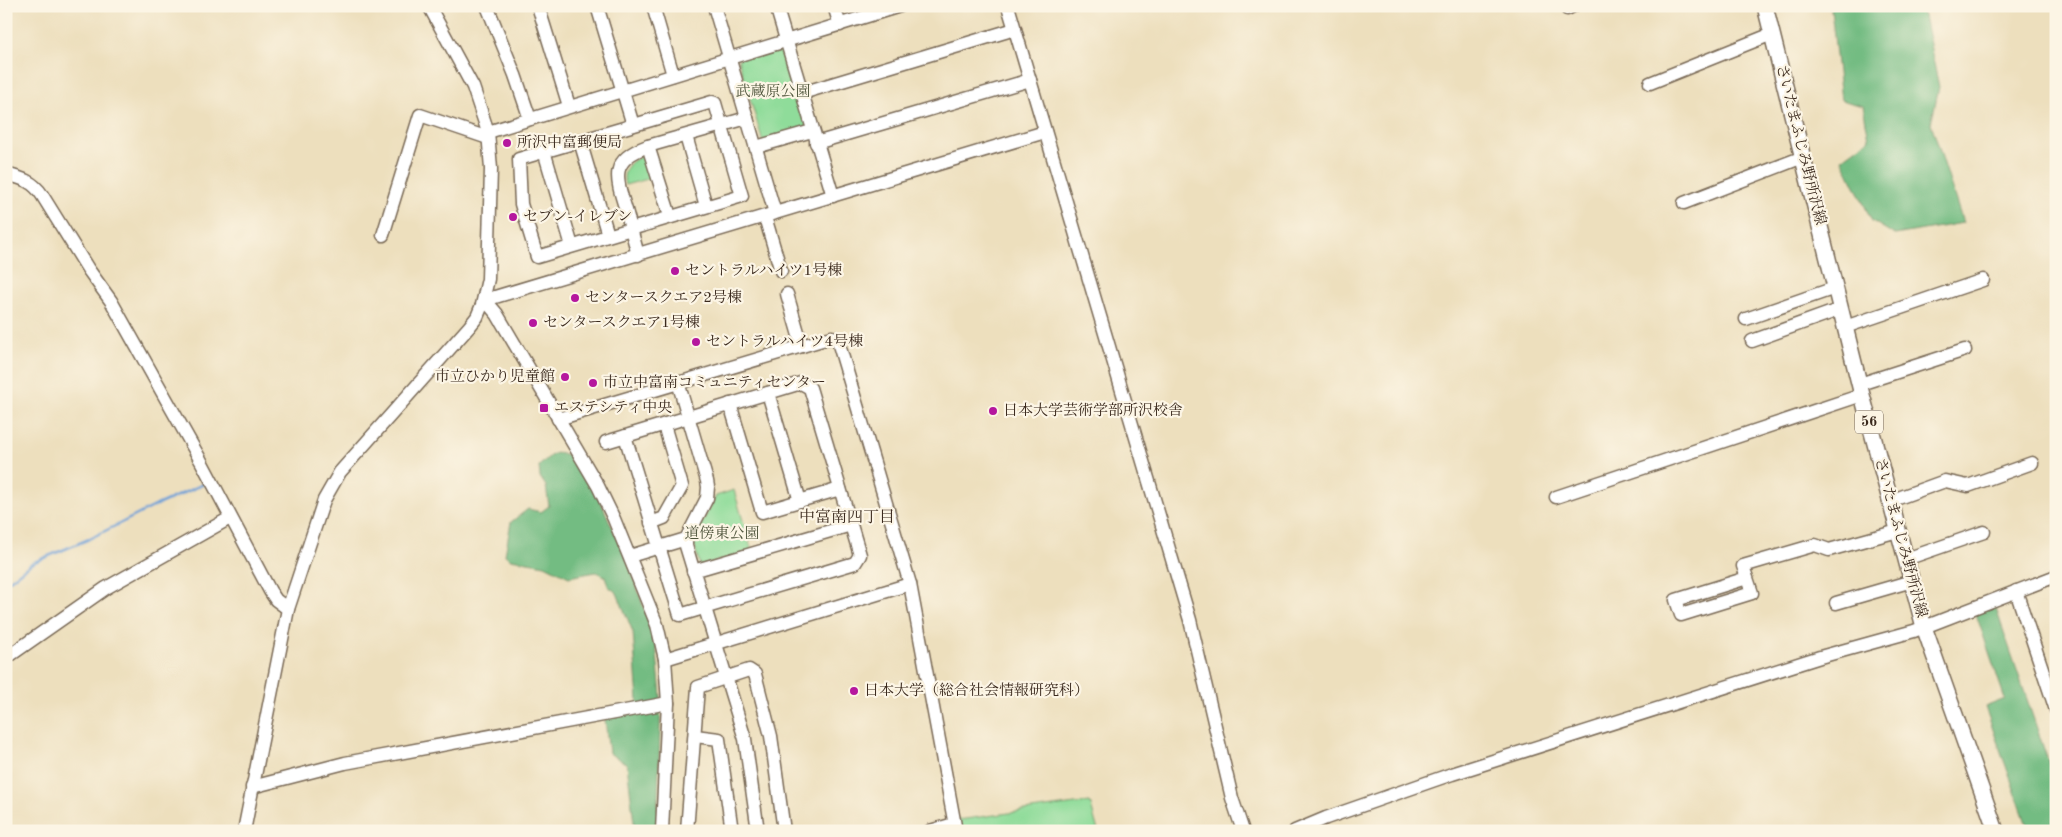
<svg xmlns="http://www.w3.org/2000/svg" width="2062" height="837" font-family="'Old Standard TT','Noto Serif JP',serif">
<rect width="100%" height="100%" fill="#fcf5e5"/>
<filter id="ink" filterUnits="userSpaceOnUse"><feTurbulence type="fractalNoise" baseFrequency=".02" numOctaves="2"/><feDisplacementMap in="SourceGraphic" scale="10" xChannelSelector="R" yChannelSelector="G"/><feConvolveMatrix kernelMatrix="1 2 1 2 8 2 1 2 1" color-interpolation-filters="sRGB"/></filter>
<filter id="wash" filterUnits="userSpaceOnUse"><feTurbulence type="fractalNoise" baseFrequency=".0096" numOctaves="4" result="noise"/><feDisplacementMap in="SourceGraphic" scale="20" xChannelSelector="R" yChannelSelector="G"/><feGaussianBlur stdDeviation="1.12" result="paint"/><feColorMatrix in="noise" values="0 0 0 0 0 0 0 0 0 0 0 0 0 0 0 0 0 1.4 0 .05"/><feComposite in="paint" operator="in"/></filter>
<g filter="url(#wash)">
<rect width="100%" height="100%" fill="#eddfbd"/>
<!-- green -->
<g fill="#8fdc9a" stroke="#65835c">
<polygon points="783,45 808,126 763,142 738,59"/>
<path d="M643,156H645L652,178L625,185C621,171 630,160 643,156Z"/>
<polygon points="734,490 752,551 700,566 694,544 696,534 716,496"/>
<polygon points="1090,802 1098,831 961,831 958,820"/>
</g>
<!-- forest -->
<g fill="#73bc82" stroke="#577350">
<polygon points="1833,6 1919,6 1924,16 1939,87 1931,123 1963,223 1895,235 1872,221 1842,159 1869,139 1863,106 1841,100 1831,9"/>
<polygon points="556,453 574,456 592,482 630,567 656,644 661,696 657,831 635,831 627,764 609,753 605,719 630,714 638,701 633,632 617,593 608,586 605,576 596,572 569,577 545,565 511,559 505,555 511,522 528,509 541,512 549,506 546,486 540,477 539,466 550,456"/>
<polygon points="1995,606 2056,784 2056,831 2029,831 1985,707 2005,699 1976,614"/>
</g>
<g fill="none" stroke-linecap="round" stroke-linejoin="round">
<!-- stream -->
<polyline stroke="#6ca0d8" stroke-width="2.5" points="6,583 32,563 89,539 157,505 206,483"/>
</g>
</g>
<g filter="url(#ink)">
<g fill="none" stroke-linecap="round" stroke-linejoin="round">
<defs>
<g id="minor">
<polyline points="487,6 515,75 530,119"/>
<polyline points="538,6 569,106"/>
<polyline points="597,6 633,125"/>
<polyline points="653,6 673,75"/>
<polyline points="714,6 775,213"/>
<polyline points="776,6 833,196"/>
<polyline points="834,6 840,25"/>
<polyline points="1008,6 1190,620 1232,798 1243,831"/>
<polyline points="1567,9 1573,6"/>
<polyline points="1650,83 1772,34"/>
<polyline points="802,93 1015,29"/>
<polygon points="712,102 715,103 742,196 537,257 521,204 519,159"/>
<polyline points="488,132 900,6"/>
<polyline points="686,136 706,206"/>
<polyline points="580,141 608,235"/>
<polyline points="816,143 1030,80"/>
<polyline points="648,146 670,216"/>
<polyline points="756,147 812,131"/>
<polyline points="544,151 572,246"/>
<path d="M6,174C21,178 33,181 42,195L88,269L111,301L201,461L270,591L276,600L288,609"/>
<polyline points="1684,203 1803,157"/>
<polyline points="765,217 781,271"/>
<polyline points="383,235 420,115 488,138"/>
<path d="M638,255C634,240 630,225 626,210C615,176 610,160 648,146L747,118"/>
<polyline points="787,294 802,346"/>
<polyline points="485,300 1045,132"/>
<polyline points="485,300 497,314 598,486 614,519 657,625 665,659 668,703 662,831"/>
<polyline points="1746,319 1835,288"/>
<polyline points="1845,327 1983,280"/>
<polyline points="1752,341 1841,309"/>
<polyline points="1860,384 1965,350"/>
<polyline points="768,393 800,501"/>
<polyline points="730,404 762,512 840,489"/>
<polyline points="558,419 832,337 837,338 910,584 956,831"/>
<path d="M606,442C671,422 736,403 801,383L810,388L860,555L855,563L680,615L625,436"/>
<polyline points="1556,497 1862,395"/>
<polyline points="1890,501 1945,481 1968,486 2032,463"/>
<polyline points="651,523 664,518 682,486 664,425"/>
<polyline points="686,539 686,546 745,739 758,831"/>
<polyline points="630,556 686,539 707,498 708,487 707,481 678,382"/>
<polyline points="1906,559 1984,532"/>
<polyline points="693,571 851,525"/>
<polyline points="1747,578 1676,600 1681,615 1752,593 1743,566 1815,545 1829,550 1898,531"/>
<polyline points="2016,591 2056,710"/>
<polyline points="1836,603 1912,581"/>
<polyline points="6,658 106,588 230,518"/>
<polyline points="665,659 910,584"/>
<polyline points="695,736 719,739 732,831"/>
<polyline points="252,787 345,763 668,703"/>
<polyline points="244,831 288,609 324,500 340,472 469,327 477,317 482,305 488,279 491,169 488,132 473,87 429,6"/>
<polyline points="687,831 698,687 749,670 755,674 771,736 784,831"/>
<polyline points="930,831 954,824"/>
<polyline points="1295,831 1326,818 1452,774 1820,657 1914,631 2056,576"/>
</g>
<polyline id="major" points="1765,6 1862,395 1924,627 1996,831"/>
</defs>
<!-- minor casing -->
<use href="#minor" stroke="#796956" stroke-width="15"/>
<!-- major casing -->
<use href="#major" stroke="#796956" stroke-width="18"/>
<!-- minor -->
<use href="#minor" stroke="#fff" stroke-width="12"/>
<!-- major -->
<use href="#major" stroke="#fff" stroke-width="15"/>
</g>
</g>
<!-- markers -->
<g fill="#b5179e" stroke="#fcf5e5" stroke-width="2">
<circle cx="507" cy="143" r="5"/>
<circle cx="513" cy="217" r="5"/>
<circle cx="675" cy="271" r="5"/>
<circle cx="575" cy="298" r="5"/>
<circle cx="533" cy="323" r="5"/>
<circle cx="696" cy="342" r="5"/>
<circle cx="565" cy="377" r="5"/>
<circle cx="593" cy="383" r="5"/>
<rect x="539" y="403" width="10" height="10" rx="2.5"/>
<circle cx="993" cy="411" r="5"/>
<circle cx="854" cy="691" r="5"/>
</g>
<g text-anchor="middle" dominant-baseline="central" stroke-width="4.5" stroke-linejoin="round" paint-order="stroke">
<!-- shield labels -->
<rect fill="#fcf5e5" stroke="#75675a" stroke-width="1" x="1855" y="410.5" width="28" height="23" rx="4"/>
<g font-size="14" font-weight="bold" fill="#3b2a1e">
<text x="1869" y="422">56</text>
</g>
<!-- park labels -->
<g font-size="15" fill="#50563d" stroke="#fcf5e5">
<text x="773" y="92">武蔵原公園</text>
<text x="722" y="534">道傍東公園</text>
</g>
<!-- poi labels -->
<g font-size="15" fill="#3b2a1e" stroke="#fcf5e5" text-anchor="start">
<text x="517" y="143">所沢中富郵便局</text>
<text x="523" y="217">セブン-イレブン</text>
<text x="685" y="271">セントラルハイツ1号棟</text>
<text x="585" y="298">センタースクエア2号棟</text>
<text x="543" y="323">センタースクエア1号棟</text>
<text x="706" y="342">セントラルハイツ4号棟</text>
<text x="555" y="377" text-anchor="end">市立ひかり児童館</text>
<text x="603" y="383">市立中富南コミュニティセンター</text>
<text x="554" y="408">エステシティ中央</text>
<text x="1003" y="411">日本大学芸術学部所沢校舎</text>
<text x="864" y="691">日本大学（総合社会情報研究科）</text>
</g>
<!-- street labels -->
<g font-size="15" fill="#3b2a1e" stroke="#fcf5e5">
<text transform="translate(1800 145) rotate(76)">さいたまふじみ野所沢線</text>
<text transform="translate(1900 538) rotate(75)">さいたまふじみ野所沢線</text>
</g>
<!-- neighbourhood labels -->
<g font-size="16" fill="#3b2a1e" stroke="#fcf5e5">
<text x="847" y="518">中富南四丁目</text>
</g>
</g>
<!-- margin -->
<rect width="2062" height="837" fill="none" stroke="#fcf5e5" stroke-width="25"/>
</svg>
